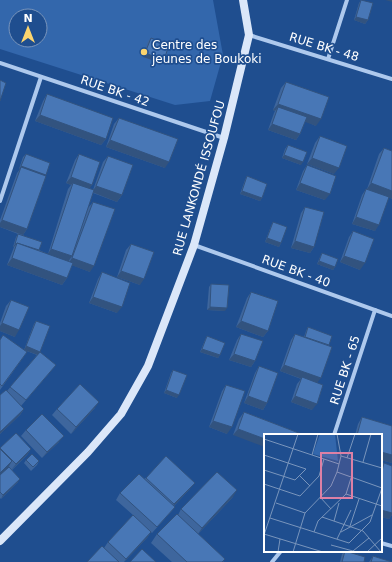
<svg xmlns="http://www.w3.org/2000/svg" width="392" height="562" font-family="'DejaVu Sans',sans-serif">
<rect width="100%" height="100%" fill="#1f4e8f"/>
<!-- green -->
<path fill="#3367ac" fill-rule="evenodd" d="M0,0H213L223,55L210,101L175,105L0,49ZM16,16H40V40H16Z"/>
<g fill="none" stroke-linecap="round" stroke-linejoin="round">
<!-- street -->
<g stroke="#aec9ed" stroke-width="4">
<polyline points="249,35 392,79"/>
<polyline points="328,59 347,0"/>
<polyline points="0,63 224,138"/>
<polyline points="0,201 41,77"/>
<polyline points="194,245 392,316"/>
<polyline points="334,435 375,310"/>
<polyline points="381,543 392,546"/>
<polyline points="272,562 281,551"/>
</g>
<!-- secondary -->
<polyline stroke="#dbe7f9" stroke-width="8" points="0,541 88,452 121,414 148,366 194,245 224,138 249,35 243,0"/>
</g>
<!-- wall -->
<g fill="#3e669d">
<polygon points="361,0 368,20 365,24 354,20 359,3"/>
<polygon points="151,38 161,63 143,57 148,41"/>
<polygon points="286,82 316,126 305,121 300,134 296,140 268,130 274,113 275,111 273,110 281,88"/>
<polygon points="47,94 106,139 101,145 35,121 43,101"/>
<polygon points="119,118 165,168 106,147 114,124"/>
<polygon points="320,136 334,174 307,164 315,143"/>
<polygon points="288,145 301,165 282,158 285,149"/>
<polygon points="384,148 392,151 392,199 389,197 375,231 352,224 362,195 366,189 367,189 379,154"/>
<polygon points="26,154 45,175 27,229 23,235 39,250 48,254 68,189 71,185 66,183 75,160 79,154 92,185 89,188 93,190 103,162 108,156 122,195 117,202 93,193 82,225 88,208 93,202 90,272 72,265 67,278 62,285 7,265 14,247 13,247 16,237 18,234 0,227 0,220 17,173 20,169 19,169 23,157"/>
<polygon points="307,165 325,200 296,190 303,171"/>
<polygon points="247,176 262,198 260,201 240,194 245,180"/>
<polygon points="305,207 314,247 310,253 291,248 301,213"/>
<polygon points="273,222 281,243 279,247 265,242 271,226"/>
<polygon points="353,231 360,270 340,262 349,237"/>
<polygon points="131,244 140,285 117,277 126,250"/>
<polygon points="322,253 335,267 333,270 317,264 320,257"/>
<polygon points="102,272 117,313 89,303 98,279"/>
<polygon points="211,284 225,311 207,310 209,287"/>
<polygon points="251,292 268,331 263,337 236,327 247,298"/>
<polygon points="11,300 15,337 0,331 0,323 6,306"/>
<polygon points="36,321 40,352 51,371 21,406 24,409 20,415 0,434 0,395 7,391 37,355 24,350 34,324"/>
<polygon points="308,327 329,345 317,383 312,410 291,402 297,384 301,379 280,371 291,340 295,334 304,337 306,331"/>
<polygon points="241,334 255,361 251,367 229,360 237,340"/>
<polygon points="207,336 220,355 218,358 200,352 205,340"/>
<polygon points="0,340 27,352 0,390"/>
<polygon points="259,366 267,403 263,410 244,403 255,373"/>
<polygon points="173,370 177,398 164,393 171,373"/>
<polygon points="226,385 227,434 209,427 222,391"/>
<polygon points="95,408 71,434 52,415 57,409"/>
<polygon points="244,412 304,435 233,435 239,419"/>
<polygon points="362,417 392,426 392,463 381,460 381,435 355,435 358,424"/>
<polygon points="26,430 59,442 42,458 21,436"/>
<polygon points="16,433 31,449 27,455 12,470 18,482 1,499 0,498 0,448"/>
<polygon points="26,460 39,461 37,465 31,471 24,463"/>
<polygon points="384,463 392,466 392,515 389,519 381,517 381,468"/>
<polygon points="146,478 190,489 174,506 175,507 170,513 152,533 151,532 147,538 124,562 87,562 104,548 108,542 133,515 116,500 120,493 144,479"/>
<polygon points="233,497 198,534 225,559 223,562 172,562 151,543 157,534 178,515 181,509"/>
<polygon points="345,551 364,562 340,562 342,554"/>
<polygon points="373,556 392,562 369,562"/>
</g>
<!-- shaded-wall -->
<g fill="#32537f">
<polygon points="385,0 392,0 392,2"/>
<polygon points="356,17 368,20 365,24 354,20"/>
<polygon points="145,53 164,60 161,63 143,57"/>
<polygon points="278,104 321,119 316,126 276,111 278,107 275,111 273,110"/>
<polygon points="40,115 106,139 101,145 35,121"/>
<polygon points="272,124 300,134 296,140 268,130"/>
<polygon points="110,140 169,162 165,168 106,147"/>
<polygon points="284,155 303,162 301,165 282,158"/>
<polygon points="312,158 339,168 334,174 307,164"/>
<polygon points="21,166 46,175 43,178 21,167 20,169 19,169"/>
<polygon points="71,177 92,185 88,191 73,183 71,185 66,183"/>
<polygon points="300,183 330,194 325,200 296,190"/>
<polygon points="371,183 392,191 392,199 367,189"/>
<polygon points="96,186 122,195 117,202 92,192"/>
<polygon points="242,191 262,198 260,201 240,194"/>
<polygon points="356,217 379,225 375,231 352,224"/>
<polygon points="2,220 27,229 23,235 0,227 0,223"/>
<polygon points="267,238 281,243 279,247 265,242"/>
<polygon points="295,241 314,247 310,253 291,248"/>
<polygon points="15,244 16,244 14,247 13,247"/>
<polygon points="51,249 72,256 68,262 47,255"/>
<polygon points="344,256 365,263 360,270 340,262"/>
<polygon points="12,258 67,278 62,285 7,265"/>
<polygon points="72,258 94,266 90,272 68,264"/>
<polygon points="319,261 335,267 333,270 317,264"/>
<polygon points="121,271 144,279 140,285 117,277"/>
<polygon points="93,297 122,307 117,313 89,303"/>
<polygon points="210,307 227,308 225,311 207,310"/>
<polygon points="241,321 268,331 263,337 236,327"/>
<polygon points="2,323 19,330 15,337 0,331 0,326"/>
<polygon points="26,346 40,352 38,355 24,350"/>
<polygon points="202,349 220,355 218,358 200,352"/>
<polygon points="234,354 255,361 251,367 229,360"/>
<polygon points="284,365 321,378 316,384 280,371"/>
<polygon points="166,390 179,395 177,398 164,393"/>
<polygon points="248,396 267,403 263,410 244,403"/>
<polygon points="295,396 317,404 312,410 291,402"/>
<polygon points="99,402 95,408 71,434 76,427"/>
<polygon points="24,409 20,415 0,434 0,432"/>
<polygon points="213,421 232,427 227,434 209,427"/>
<polygon points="238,429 265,439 265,447 233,435"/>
<polygon points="64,436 59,442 42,458 47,452"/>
<polygon points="31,449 27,455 11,470 16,464"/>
<polygon points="381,452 392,455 392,463 381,460"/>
<polygon points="12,461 8,468 0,475 0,473"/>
<polygon points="20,479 18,482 1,499 3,495"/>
<polygon points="195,483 190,489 170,510 174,504"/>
<polygon points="237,490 233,497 198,534 202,528"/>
<polygon points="381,510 392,513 392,515 389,519 381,517"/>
<polygon points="151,532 147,538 124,562 126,559"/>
</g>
<!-- building -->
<g fill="#4877b6" stroke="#32537f">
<polygon points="361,0 373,3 368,20 356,17"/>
<polygon points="151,38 169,45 164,60 145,53"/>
<polygon points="0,80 6,83 0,101"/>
<polygon points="286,82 329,97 321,119 278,104"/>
<polygon points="47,94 113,118 106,139 40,115"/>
<polygon points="278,107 307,117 300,134 272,124"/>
<polygon points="119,118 178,139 169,162 110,140"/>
<polygon points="320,136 347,146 339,168 312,158"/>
<polygon points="288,145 307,152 303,162 284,155"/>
<polygon points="384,148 392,151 392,191 371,183"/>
<polygon points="26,154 50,163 46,175 21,166"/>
<polygon points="79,154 100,162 92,185 71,177"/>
<polygon points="108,156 133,165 122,195 96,186"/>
<polygon points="307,165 336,176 330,194 300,183"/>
<polygon points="21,167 46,176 27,229 2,220"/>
<polygon points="247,176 267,184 262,198 242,191"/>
<polygon points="73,183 94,190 72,256 51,249"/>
<polygon points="366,189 389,197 379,225 356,217"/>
<polygon points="93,202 115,209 94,266 72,258"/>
<polygon points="305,207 324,212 314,247 295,241"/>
<polygon points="273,222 287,227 281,243 267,238"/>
<polygon points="353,231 374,239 365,263 344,256"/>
<polygon points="18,234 42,242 39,250 17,243 16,244 15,244"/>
<polygon points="17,243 73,263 67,278 12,258"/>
<polygon points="131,244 154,252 144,279 121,271"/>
<polygon points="322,253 338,259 335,267 319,261"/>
<polygon points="102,272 130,283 122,307 93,297"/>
<polygon points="211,284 229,285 227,308 210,307"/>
<polygon points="251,292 278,301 268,331 241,321"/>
<polygon points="11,300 29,307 19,330 2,323"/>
<polygon points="36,321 50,326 40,352 26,346"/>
<polygon points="308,327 332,336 329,345 305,337"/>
<polygon points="241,334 263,341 255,361 234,354"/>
<polygon points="295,334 332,347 321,378 284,365"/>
<polygon points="3,335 27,352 2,386 0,384 0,340"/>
<polygon points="207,336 225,343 220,355 202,349"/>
<polygon points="40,352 56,365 26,400 10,387"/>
<polygon points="259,366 278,373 267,403 248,396"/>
<polygon points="173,370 187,375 179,395 166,390"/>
<polygon points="302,377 323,385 317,404 295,396"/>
<polygon points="80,384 99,402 76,427 57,409"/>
<polygon points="226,385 245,391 232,427 213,421"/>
<polygon points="6,390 24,409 0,432 0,395"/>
<polygon points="244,412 304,435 265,435 265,439 238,429"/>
<polygon points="42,414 64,436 47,452 26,430"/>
<polygon points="362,417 392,426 392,455 381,452 381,435 357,435"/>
<polygon points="16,433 31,449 16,464 0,448"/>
<polygon points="0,449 12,461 0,473"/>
<polygon points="32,454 39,461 33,467 26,460"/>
<polygon points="166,456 195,483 174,504 146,478"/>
<polygon points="384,463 392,466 392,513 381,510 381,475"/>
<polygon points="9,467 20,479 3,495 0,492 0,475"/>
<polygon points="217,472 237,490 202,528 181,509"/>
<polygon points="139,474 175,507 157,527 120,493"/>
<polygon points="177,514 225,559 222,562 187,562 157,534"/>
<polygon points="133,515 151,532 126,559 108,542"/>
<polygon points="102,546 119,562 87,562"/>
<polygon points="142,549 156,562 130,562"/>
<polygon points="345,551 365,557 364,562 342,562"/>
<polygon points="373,556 392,562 371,562"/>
</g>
<!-- markers -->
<circle fill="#fbd56f" stroke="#1f4e8f" stroke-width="1.5" cx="144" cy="52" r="4"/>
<g text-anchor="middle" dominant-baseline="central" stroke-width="3.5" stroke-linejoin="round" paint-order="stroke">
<!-- poi labels -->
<g font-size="12" fill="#fff" stroke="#1f4e8f" text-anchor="start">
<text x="152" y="45">Centre des<tspan x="152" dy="14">jeunes de Boukoki</tspan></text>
</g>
<!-- street labels -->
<g font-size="12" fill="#fff" stroke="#1f4e8f">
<text transform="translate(324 47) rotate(17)">RUE BK - 48</text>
<text transform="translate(115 91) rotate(19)">RUE BK - 42</text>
<text transform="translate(199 178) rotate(-74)">RUE LANKONDÉ ISSOUFOU</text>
<text transform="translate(296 271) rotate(20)">RUE BK - 40</text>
<text transform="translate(345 370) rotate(-72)">RUE BK - 65</text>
</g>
</g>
<!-- overview -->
<g transform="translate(264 434)">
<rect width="118" height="118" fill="#1f4e8f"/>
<path d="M56,0H71L74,27L49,20Z" fill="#3367ac"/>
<path fill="none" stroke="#7995bc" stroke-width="1" d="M0,5L75,30M0,21L42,35L31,46L0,36M48,21L54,0M77,22L118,34M83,24L91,0M99,28L107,0M73,38L118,54M36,42L46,52M0,50L36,62L55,42L60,25M82,60L118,72M56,63L67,75M12,69L41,79M58,83L99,97L117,118M6,84L85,109L106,88L118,54M70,87L75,69M86,92L95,65M50,98L54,87L82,60L87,44M77,98L108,81M0,100L59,118M0,101L34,0M73,105L87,76M67,111L89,117L105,104M14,118L16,105M29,118L41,79L67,52L73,38L77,22L73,0M103,118L118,104"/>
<path fill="#dd80a5" fill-opacity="0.15" stroke="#dd80a5" stroke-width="2" d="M57,19H88V64H57Z"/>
<rect width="118" height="118" fill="none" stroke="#fff" stroke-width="2"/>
</g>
<!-- north arrow -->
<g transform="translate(28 28)"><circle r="19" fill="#1f4e8f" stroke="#7995bc"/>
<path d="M0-3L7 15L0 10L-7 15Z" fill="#fbd56f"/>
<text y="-6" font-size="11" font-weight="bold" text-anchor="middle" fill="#ffffff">N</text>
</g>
</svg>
